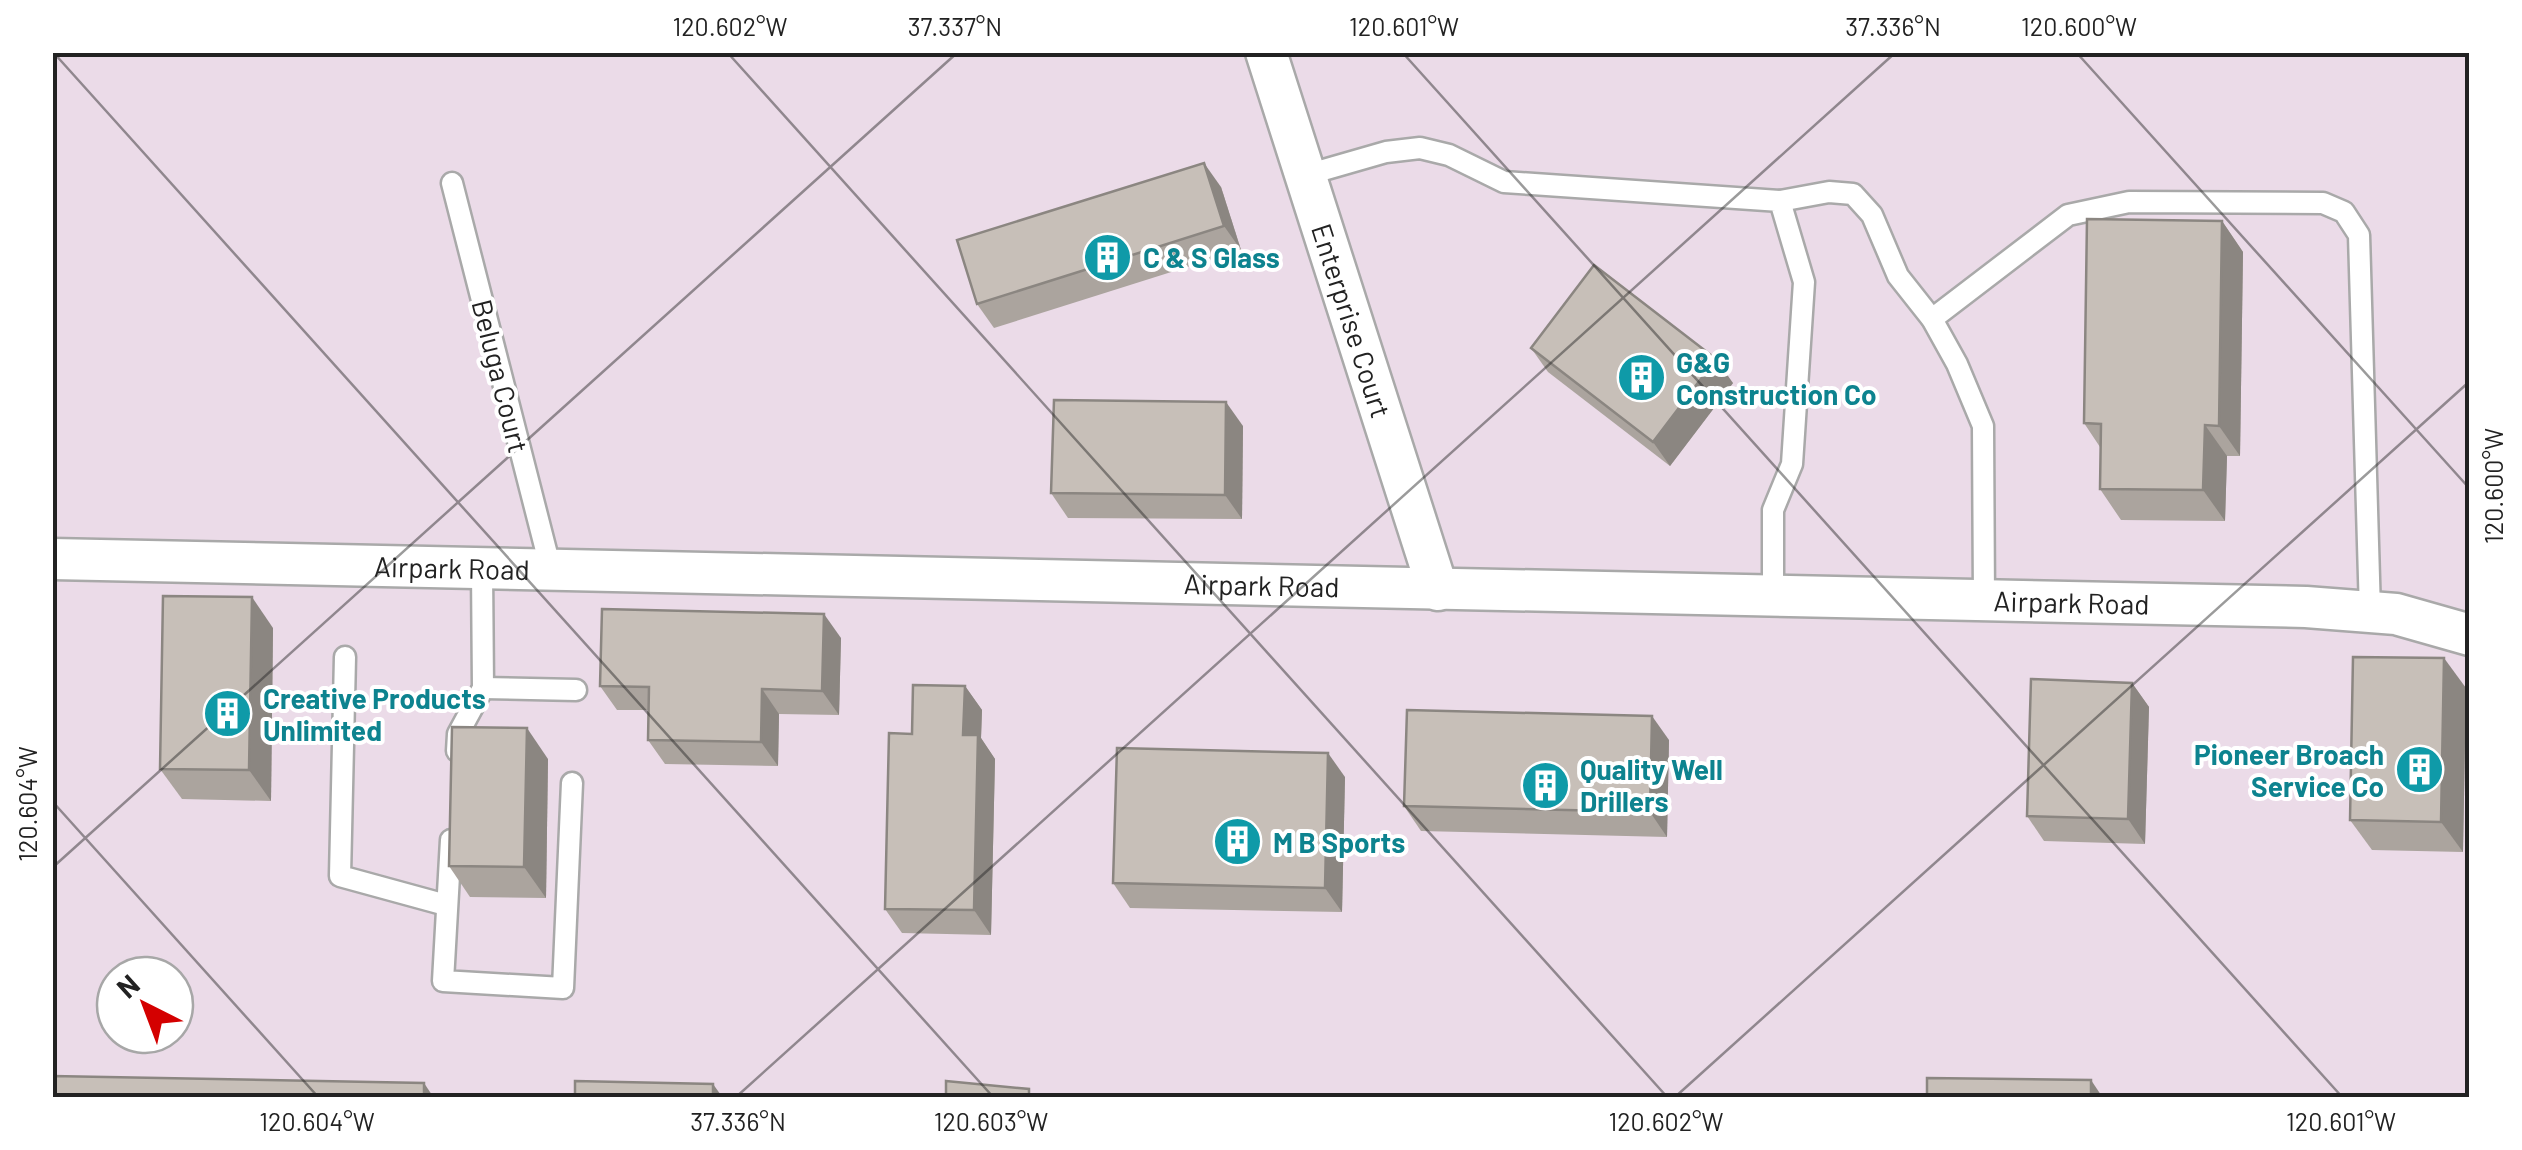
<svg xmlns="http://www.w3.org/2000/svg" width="2522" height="1150" font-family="Barlow,sans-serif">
<rect width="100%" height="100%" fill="#f2efe9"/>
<!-- industrial -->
<path fill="#ebdbe8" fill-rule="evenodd" d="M52,53H2469V1097H53ZM115,975H175V1035H115Z"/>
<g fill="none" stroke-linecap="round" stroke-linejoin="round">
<defs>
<g id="service">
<polyline points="1306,175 1386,152 1420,148 1449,155 1504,182 1780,201 1804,282 1792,464 1773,510 1773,597"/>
<polyline points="452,183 551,570"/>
<polyline points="1780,201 1829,192 1853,194 1872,215 1898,276 1932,319 1957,364 1983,426 1984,601"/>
<polyline points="1932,319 2068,215 2129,202 2323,203 2344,212 2359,235 2370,612"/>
<polyline points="345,657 340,876 446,905"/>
<polyline points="483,688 576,690"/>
<polyline points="457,751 458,734 483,688 482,570"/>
<polyline points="451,840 443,981 563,988 572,783"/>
</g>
<g id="minor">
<path id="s1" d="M1266,52L1438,590"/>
<path id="s2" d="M52,559L2306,607L2396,614L2470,635"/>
</g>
</defs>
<!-- service casing -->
<use href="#service" stroke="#a9a9a9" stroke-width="25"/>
<!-- minor casing -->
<use href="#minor" stroke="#a9a9a9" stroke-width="45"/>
<!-- service -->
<use href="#service" stroke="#fff" stroke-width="20"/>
<!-- minor -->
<use href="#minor" stroke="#fff" stroke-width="40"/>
</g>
<!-- wall -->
<g fill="#aba49e">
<polygon points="1221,187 1241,250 994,328 977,304"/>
<polygon points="2222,221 2243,252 2240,456 2227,456 2225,521 2121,520 2100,489 2100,447 2084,423"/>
<polygon points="1531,348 1733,383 1670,466 1548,372"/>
<polygon points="1243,426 1242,519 1068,518 1051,493"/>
<polygon points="273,628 271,801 182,799 160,769"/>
<polygon points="841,638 839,715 779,714 778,766 665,764 648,740 648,710 617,710 600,686"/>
<polygon points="2132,683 2149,707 2145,844 2044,841 2027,816"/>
<polygon points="965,686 982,710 981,738 995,759 991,935 902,933 885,909"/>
<polygon points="2466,688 2463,852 2372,850 2350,820"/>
<polygon points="1669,740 1667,837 1421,831 1404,806"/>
<polygon points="548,759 546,898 470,897 449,866"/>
<polygon points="1345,777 1342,912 1130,908 1113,883"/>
</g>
<!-- shaded-wall -->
<g fill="#8b8681">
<polygon points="1204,163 1221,187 1241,250 1224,226"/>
<polygon points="2222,221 2243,252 2240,456 2219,426"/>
<polygon points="1716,359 1733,383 1670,466 1653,442"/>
<polygon points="1226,402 1243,426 1242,519 1225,495"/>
<polygon points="2205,425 2227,456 2225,521 2203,490"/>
<polygon points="252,597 273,628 271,801 249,770"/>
<polygon points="824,614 841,638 839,715 822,691"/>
<polygon points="2444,658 2466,688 2463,852 2441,822"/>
<polygon points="2132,683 2149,707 2145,844 2128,819"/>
<polygon points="965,686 982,710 981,738 995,759 991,935 974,910 963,735"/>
<polygon points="762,689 779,714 778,766 761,742"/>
<polygon points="1652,716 1669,740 1667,837 1650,812"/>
<polygon points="527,728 548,759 546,898 524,867"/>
<polygon points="1328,753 1345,777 1342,912 1325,888"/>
<polygon points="2091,1080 2103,1098 2091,1098"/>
<polygon points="424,1083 434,1098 424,1098"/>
<polygon points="713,1084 723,1098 713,1098"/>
</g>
<!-- building -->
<g fill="#c7bfb8" stroke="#8b8681" stroke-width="2.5">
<polygon points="1204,163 1224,226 977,304 957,240"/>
<polygon points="2087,219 2222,221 2219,426 2205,425 2203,490 2100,489 2101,424 2084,423"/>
<polygon points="1594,265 1716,359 1653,442 1531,348"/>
<polygon points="1054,400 1226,402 1225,495 1051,493"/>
<polygon points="163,596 252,597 249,770 160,769"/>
<polygon points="602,609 824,614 822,691 762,689 761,742 648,740 649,687 600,686"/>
<polygon points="2353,657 2444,658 2441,822 2350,820"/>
<polygon points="2031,679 2132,683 2128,819 2027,816"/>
<polygon points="913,685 965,686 963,735 978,735 974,910 885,909 889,733 912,734"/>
<polygon points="1407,710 1652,716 1650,812 1404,806"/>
<polygon points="452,727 527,728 524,867 449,866"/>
<polygon points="1117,748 1328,753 1325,888 1113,883"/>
<polygon points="52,1076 424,1083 424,1098 52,1098"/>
<polygon points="1927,1078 2091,1080 2091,1098 1927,1098"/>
<polygon points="575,1081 713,1084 713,1098 575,1098"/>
<polygon points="946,1081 1029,1089 1029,1098 946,1098"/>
</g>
<!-- ticks -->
<path fill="none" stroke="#222" stroke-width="2.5" stroke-opacity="0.45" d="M53,52L994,1098M727,52L1668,1098M1402,52L2343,1098M2076,52L2470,489M52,801L319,1098M52,868L958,52M735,1098L1896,52M1674,1098L2470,381"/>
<!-- icons -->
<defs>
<symbol id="building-disc" viewBox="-11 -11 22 22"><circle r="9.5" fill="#0f9aa8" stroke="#fff"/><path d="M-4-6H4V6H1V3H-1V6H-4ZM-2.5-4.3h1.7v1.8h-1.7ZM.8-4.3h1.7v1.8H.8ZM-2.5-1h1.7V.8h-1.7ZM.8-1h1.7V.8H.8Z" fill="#fff"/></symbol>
</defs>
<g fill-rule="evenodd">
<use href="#building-disc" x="1080" y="230" width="55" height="55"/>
<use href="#building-disc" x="1614" y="350" width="55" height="55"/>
<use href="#building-disc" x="200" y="686" width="55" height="55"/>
<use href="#building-disc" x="2392" y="742" width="55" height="55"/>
<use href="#building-disc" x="1518" y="758" width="55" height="55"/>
<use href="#building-disc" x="1210" y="814" width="55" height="55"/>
</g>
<g text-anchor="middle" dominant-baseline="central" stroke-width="8" stroke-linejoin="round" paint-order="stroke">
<!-- culture labels -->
<g font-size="28" font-weight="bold" fill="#0d838f" stroke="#fff" text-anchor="start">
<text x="1143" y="257">C &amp; S Glass</text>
<text x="1676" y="362">G&amp;G<tspan x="1676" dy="32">Construction Co</tspan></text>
<text x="263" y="698">Creative Products<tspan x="263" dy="32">Unlimited</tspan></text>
<text x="2384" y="754" text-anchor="end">Pioneer Broach<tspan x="2384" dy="32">Service Co</tspan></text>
<text x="1580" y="769">Quality Well<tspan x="1580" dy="32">Drillers</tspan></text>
<text x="1273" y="842">M B Sports</text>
</g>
<!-- street labels -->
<g font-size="28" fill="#222" stroke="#fff">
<text stroke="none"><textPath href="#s1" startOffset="282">Enterprise Court</textPath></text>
<text transform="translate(501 376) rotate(76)">Beluga Court</text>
<text stroke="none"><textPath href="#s2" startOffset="400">Airpark Road</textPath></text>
<text stroke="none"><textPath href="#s2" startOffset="1210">Airpark Road</textPath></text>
<text stroke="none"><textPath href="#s2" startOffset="2020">Airpark Road</textPath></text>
</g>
</g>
<!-- border -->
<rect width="2522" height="1150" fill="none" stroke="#ffffff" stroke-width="110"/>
<!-- north arrow -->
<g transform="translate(145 1005) rotate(318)"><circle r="48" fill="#ffffff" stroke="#a7a7a7" stroke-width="2.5"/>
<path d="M0-8L18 38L0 25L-18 38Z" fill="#d40000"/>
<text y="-15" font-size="28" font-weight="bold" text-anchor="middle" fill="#222222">N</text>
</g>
<rect x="55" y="55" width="2412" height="1040" fill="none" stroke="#222" stroke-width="4"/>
<g font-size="25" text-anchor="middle" fill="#222">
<text x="730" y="36">120.602°W</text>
<text x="955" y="36">37.337°N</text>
<text x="1404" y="36">120.601°W</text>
<text x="1893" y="36">37.336°N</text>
<text x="2079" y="36">120.600°W</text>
<text transform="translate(2494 486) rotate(-90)" y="9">120.600°W</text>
<text transform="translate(28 804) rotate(-90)" y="9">120.604°W</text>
<text x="317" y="1131">120.604°W</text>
<text x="738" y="1131">37.336°N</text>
<text x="991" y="1131">120.603°W</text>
<text x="1666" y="1131">120.602°W</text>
<text x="2341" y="1131">120.601°W</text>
</g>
</svg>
